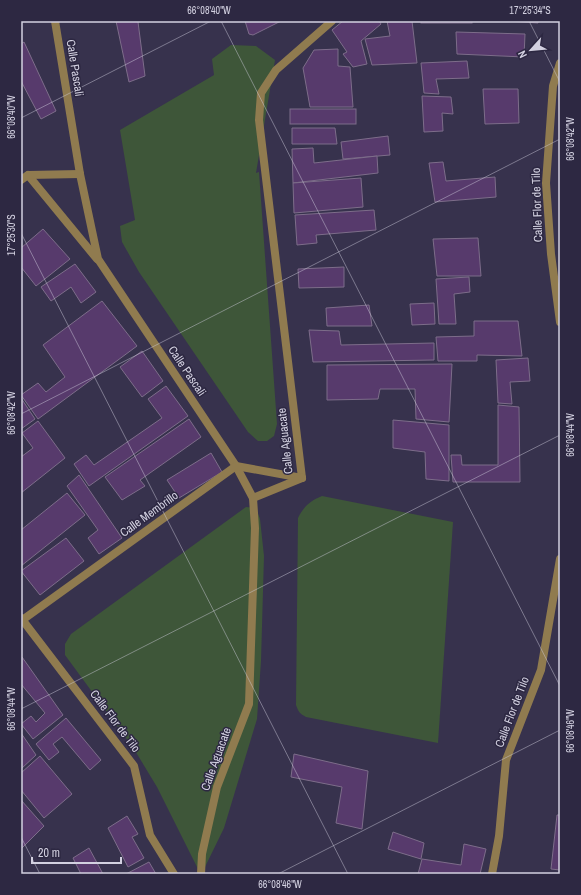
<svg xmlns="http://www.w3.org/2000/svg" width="581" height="895" font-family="'Archivo Narrow',sans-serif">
<rect width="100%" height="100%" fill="#37324d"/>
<!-- green -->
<g fill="#3e5639">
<polygon points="231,45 256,46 275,60 256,173 259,172 277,424 274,436 267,441 258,441 248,432 139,272 122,242 120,226 135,220 120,130 214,75 212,59"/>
<path d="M322,496L453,522L438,743L306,717C300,714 298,711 296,705L298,518C304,506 310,501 322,496Z"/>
<polygon points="246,507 256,508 260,519 264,556 261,661 257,719 224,828 205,867 198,869 157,787 134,749 65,655 65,644 71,634"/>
</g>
<!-- building -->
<g fill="#573a6c" stroke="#7d6d8a">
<polygon points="116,21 140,21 138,22 145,76 129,82"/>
<polygon points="245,21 281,21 253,35 249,34"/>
<polygon points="343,21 379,21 381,24 361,41 367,64 353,67 343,54 347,52 332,30"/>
<polygon points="387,21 412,21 417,63 372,65 365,39 390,36"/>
<rect x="421" y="21" width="51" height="2"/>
<polygon points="509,21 538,21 538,23"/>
<polygon points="456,32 525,34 524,57 457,54"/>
<polygon points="24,42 56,111 41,119 21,81 21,44"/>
<polygon points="338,49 338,66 350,67 353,107 310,107 303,68 314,50"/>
<polygon points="467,61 469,78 436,79 439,94 424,93 421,63"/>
<polygon points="483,89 518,89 519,123 485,124"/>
<polygon points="422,96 451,97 453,114 442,113 443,131 424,132"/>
<rect x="290" y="109" width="66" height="15"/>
<polygon points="292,128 335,128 337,144 292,144"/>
<polygon points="388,136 390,155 343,159 341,142"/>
<polygon points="313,148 314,163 377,156 378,173 293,183 292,149"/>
<polygon points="443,162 446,181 495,177 496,197 435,202 429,163"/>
<polygon points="361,178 363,207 294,213 293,183"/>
<polygon points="374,210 376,230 316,235 317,243 297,245 295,215"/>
<polygon points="43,229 70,259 36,286 21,267 21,248"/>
<polygon points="478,238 481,276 437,276 433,239"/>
<polygon points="75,264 96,292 81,303 71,287 51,301 41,287"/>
<polygon points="344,267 344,287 299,288 298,269"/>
<polygon points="469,277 470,292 454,294 456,324 439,324 436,279"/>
<polygon points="102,301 137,346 38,419 21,395 38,383 46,392 65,377 43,345"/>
<polygon points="434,303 435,324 412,325 410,304"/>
<polygon points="369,305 372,326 327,326 326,308"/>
<polygon points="474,321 518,321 522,356 477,355 477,361 438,361 436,337 474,336"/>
<polygon points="309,330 339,331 341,345 434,343 434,360 313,362"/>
<polygon points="142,351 163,381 142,397 120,367"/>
<polygon points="528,358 530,381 510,382 512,404 498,403 496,360"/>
<polygon points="452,364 449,422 416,419 415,389 380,389 378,399 327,400 327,365"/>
<polygon points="166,386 188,416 89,486 74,464 86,455 94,465 162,418 148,399"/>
<polygon points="21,398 35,419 21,429"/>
<polygon points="498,405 519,407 520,482 453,482 451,455 461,455 462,465 498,465"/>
<polygon points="189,419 201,437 140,480 145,486 122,500 105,477"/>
<polygon points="393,420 449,425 449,481 426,479 425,452 393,448"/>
<polygon points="38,421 65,458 21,493 21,457 33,448 22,433"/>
<polygon points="211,453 222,472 179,498 167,480"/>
<polygon points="79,475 122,538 99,554 88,538 98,530 67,486"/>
<polygon points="67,493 85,515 21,566 21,530"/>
<polygon points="66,538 84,561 40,595 21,571"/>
<polygon points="22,657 63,715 33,739 21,724 31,716 36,722 45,713 21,684"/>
<polygon points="66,718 101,760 90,770 62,737 53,744 59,752 49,760 36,744"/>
<polygon points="21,733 36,755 21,769"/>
<polygon points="294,754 368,771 362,829 336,823 342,787 291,777"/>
<polygon points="40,756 72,794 44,818 21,790 21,773"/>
<polygon points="21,800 44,826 21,849"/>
<polygon points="557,815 560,815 560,870 551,869"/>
<polygon points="127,816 138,834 132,837 144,858 128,867 108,828"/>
<polygon points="393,832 424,843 421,859 388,849"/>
<polygon points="464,844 486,849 480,874 418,874 422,859 461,865"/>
<polygon points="89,848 103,874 81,874 73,858"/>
<polygon points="149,862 156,874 126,874"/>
</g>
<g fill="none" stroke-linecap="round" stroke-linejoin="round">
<!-- street -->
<g stroke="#907b4f" stroke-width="8">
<polyline points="55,21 80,174 98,259 236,466 253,498"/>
<polyline points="560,63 553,86 546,183 551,254 560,322"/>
<polyline points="28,175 97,259"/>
<polyline points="21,180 28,175 80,174"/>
<polyline points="302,478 259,120 261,93 276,70 332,21"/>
<polyline points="21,618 134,766 150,835 174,874"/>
<polyline points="21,621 236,466 302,478"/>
<polyline points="201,874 202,854 217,787 249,704 255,528 253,498 302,478"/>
<polyline points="492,874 499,836 506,760 541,670 560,559"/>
</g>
</g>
<!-- ticks -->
<path fill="none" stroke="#d3d1e1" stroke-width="1" stroke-opacity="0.45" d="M221,21L560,686M529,21L560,82M21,118L211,21M21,233L348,874M21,414L560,139M21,709L560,435M21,837L40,874M278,874L560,730"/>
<g text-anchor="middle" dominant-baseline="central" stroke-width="3" stroke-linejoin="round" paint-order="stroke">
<!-- street labels -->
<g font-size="12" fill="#d3d1e1" stroke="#2d2842">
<text transform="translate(75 68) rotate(81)">Calle Pascali</text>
<text transform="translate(537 205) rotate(-92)">Calle Flor de Tilo</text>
<text transform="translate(187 371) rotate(56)">Calle Pascali</text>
<text transform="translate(285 441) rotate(-96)">Calle Aguacate</text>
<text transform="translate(149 514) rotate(-36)">Calle Membrillo</text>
<text transform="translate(512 712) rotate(-69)">Calle Flor de Tilo</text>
<text transform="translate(115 721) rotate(53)">Calle Flor de Tilo</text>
<text transform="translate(216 759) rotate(-70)">Calle Aguacate</text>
</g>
</g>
<!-- border -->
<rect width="581" height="895" fill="none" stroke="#2d2842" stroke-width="44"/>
<!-- north arrow -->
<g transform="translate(531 50) rotate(243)" stroke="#2d2842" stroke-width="3" paint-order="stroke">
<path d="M0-3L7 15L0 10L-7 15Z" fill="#d3d1e1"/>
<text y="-6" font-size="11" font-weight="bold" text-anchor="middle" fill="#d3d1e1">N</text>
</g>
<!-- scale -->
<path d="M32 857v6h89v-6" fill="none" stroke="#d3d1e1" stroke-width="2"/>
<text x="38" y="857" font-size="12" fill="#d3d1e1" stroke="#2d2842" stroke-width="3" paint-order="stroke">20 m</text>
<rect x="22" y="22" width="537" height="851" fill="none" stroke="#d3d1e1" stroke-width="1.5"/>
<g font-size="10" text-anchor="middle" fill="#d3d1e1">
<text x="209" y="14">66°08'40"W</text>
<text x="530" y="14">17°25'34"S</text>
<text transform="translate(11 117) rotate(-90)" y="4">66°08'40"W</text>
<text transform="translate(570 139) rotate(-90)" y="4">66°08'42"W</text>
<text transform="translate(11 235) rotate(-90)" y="4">17°25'30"S</text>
<text transform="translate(11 413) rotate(-90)" y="4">66°08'42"W</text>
<text transform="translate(570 435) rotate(-90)" y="4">66°08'44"W</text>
<text transform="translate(11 709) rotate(-90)" y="4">66°08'44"W</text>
<text transform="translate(570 731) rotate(-90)" y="4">66°08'46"W</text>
<text x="280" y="888">66°08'46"W</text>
</g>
</svg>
